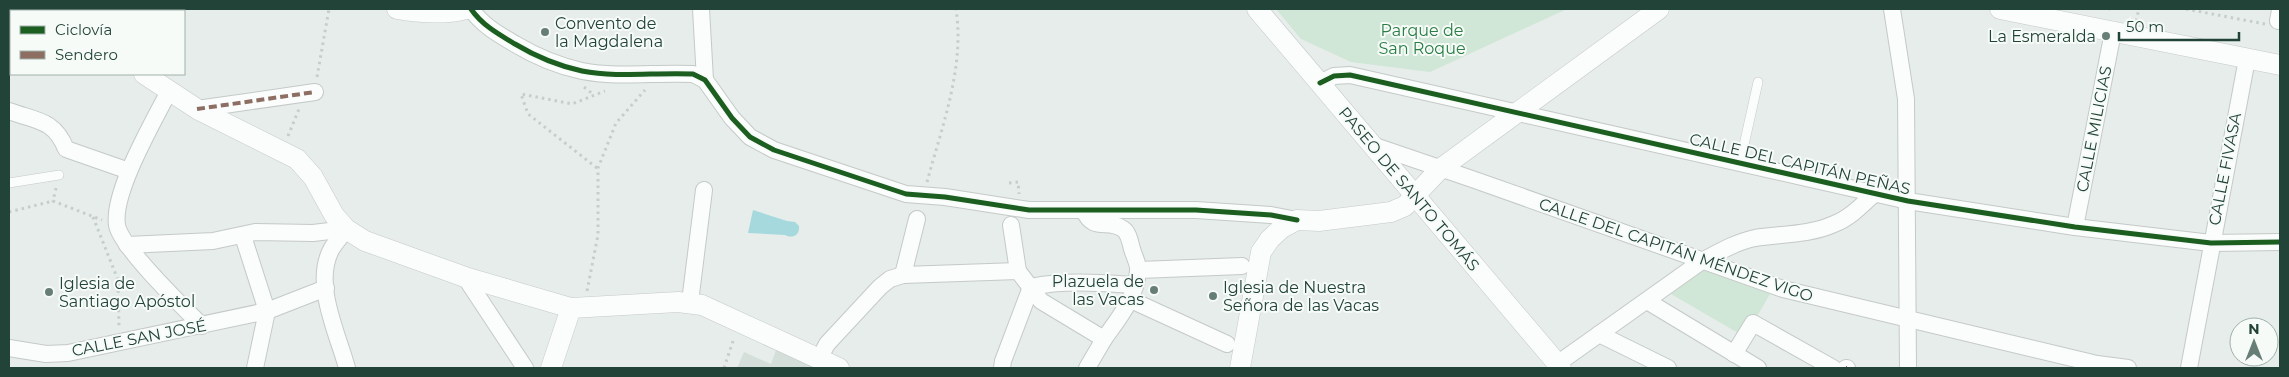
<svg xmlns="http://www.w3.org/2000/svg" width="2289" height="377" font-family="Montserrat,sans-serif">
<rect width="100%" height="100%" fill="#e7edea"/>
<!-- built -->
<polygon fill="#d5dfda" points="776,350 817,368 737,368 744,352 771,364"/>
<!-- green -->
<g fill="#d0e6d6">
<polygon points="1276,9 1567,9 1430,72 1351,62 1301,39"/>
<polygon points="1704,270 1770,294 1745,337 1671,294"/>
</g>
<!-- water -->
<path fill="#a6d9dd" d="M753,210L787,221L795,222L799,226C800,235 793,239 785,235L748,233Z"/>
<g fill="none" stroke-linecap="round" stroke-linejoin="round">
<defs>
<g id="service">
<polyline points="1740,163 1758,82"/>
<polyline points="9,183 59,175"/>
</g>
<g id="minor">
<path d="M471,9C482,25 498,34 515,44C535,56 559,66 582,71C618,78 656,72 693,74L705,80L732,118L750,137L774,150L906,194L945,197L1029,210H1196L1271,215L1297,220"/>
<polyline points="701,9 705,80"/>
<polyline points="1892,9 1906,99 1908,368"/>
<polyline points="2278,21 2280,10"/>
<polyline points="9,63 11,63"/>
<polyline points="1320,83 1334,76 1350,75 1908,201 2075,227 2211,243 2280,242"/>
<path d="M169,91C154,121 112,192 117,225C120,246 184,308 202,326"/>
<polyline points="197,109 315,92"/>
<path d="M9,111C36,121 54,119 66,149L129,171"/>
<polyline points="1375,146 1472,179 1783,289 2097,364 2128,368"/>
<path d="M1084,211C1094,233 1108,218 1123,229C1129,233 1130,242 1132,249C1134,256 1139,265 1138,271C1136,298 1118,319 1104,339"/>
<polyline points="1011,225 1018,271 1041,301 1104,339 1087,368"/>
<polyline points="2075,227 2113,32"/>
<path d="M346,229C342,235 336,242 332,248C312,283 338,334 347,368"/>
<polyline points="243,236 267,311 255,368"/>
<polyline points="127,245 213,241 255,232 313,233 346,229"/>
<polyline points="1139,270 1242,266"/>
<polyline points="903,275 917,219"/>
<polyline points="465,277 525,368"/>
<polyline points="1131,300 1227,344"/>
<polyline points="1647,301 1758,368"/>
<polyline points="690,302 704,190"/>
<polyline points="1599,334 1668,368"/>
<polyline points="9,348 46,354 68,353 267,311 326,288"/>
<polyline points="1734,354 1753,323 1833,368"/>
<polyline points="819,359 827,344 880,287 890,279 903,275 1018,271"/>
<path d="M1557,364L1702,261C1719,252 1736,242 1755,238C1781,234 1810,235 1834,224C1850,218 1862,205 1874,194"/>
<path d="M1002,368L1003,361L1031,287C1065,280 1100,283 1135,285"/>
<polyline points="1846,368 1847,368"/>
<polyline points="2189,368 2247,59"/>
</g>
<g id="tertiary">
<polyline points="21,9 27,11"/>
<path d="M397,9C420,13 443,15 466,9"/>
<polyline points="1257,9 1561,368"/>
<polyline points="2000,9 2280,65"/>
<polyline points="141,11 172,9"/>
<polyline points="144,74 197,109 297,159 313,177 334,215 346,229 365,241 465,277 571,308 678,302 702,305 839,368"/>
<polyline points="551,368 571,308"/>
<polyline points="1240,368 1261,252 1270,239 1282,228 1297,220 1319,221 1391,212 1405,206 1440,169 1659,9"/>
</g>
</defs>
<!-- service casing -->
<use href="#service" stroke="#c4cac7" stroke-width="10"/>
<!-- minor casing -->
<use href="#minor" stroke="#c4cac7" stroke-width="18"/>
<!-- tertiary casing -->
<use href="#tertiary" stroke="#c4cac7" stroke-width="21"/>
<!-- path -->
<g stroke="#c6cecb" stroke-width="3" stroke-dasharray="2.5 4" stroke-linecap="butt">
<polyline points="2109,9 2110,9"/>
<polyline points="2186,9 2265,24"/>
<polyline points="2136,21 2139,9"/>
<polyline points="317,77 329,9"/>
<polyline points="584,87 594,95"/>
<polyline points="288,136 299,109"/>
<polyline points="597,168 528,114 521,94 572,104 605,91"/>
<path d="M927,182C942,126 965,67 956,9"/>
<polyline points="1009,183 1018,182 1019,194"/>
<polyline points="56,188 53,201 102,220"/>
<polyline points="9,212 53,201"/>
<polyline points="93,217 118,280 119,326"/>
<polyline points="587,291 598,235 598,168 616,123 645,90"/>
<polyline points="724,368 734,338"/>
</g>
<!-- service -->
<use href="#service" stroke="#fbfcfc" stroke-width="9"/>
<!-- minor -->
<use href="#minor" stroke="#fbfcfc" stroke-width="16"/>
<!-- tertiary -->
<use href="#tertiary" stroke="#fbfcfc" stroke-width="20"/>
<!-- quiet -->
<g stroke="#8d6e63" stroke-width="4" stroke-dasharray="8 4" stroke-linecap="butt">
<polyline points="197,109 315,92"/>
<polyline points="1846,368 1847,368"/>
</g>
<defs>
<g id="cycleway">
<path d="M471,9C482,25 498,34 515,44C535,56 559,66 582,71C618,78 656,72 693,74L705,80L732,118L750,137L774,150L906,194L945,197L1029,210H1196L1271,215L1297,220"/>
<polyline points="1320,83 1334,76 1350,75 1908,201 2075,227 2211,243 2280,242"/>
</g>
</defs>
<!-- cycleway casing -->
<use href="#cycleway" stroke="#f6fbf8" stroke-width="8"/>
<!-- cycleway -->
<use href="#cycleway" stroke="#1b5e20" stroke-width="5"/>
</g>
<!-- markers -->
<g fill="#677e76" stroke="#f6fbf8" stroke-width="2">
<circle cx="545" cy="32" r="5"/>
<circle cx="2106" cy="36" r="5"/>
<circle cx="1154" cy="290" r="5"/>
<circle cx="49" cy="292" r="5"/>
<circle cx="1213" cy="296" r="5"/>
</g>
<g text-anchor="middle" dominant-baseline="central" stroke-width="4" stroke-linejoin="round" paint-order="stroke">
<!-- poi labels -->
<g font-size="16" fill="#224338" stroke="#f6fbf8" text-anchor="start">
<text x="555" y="23">Convento de<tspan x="555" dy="18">la Magdalena</tspan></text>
<text x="2096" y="36" text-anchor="end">La Esmeralda</text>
<text x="1144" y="281" text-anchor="end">Plazuela de<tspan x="1144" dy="18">las Vacas</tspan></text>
<text x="59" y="283">Iglesia de<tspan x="59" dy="18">Santiago Apóstol</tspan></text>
<text x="1223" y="287">Iglesia de Nuestra<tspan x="1223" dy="18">Señora de las Vacas</tspan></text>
</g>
<!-- park labels -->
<g font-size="16" fill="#297d45" stroke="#f6fbf8">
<text x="1422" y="30">Parque de<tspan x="1422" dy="18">San Roque</tspan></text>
</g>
<!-- street labels -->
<g font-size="16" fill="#224338" stroke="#f6fbf8">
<text transform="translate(2094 129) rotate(-79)">CALLE MILICIAS</text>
<text transform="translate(1800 164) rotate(13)">CALLE DEL CAPITÁN PEÑAS</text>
<text transform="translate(2225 169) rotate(-79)">CALLE FIVASA</text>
<text transform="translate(1409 189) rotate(50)">PASEO DE SANTO TOMÁS</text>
<text transform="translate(1676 250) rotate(19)">CALLE DEL CAPITÁN MÉNDEZ VIGO</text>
<text transform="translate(139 338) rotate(-11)">CALLE SAN JOSÉ</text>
</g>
</g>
<!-- border -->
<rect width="2289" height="377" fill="none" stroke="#224338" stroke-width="20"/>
<!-- legend -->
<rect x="10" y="10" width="175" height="65" fill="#f6fbf8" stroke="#a1b1ab"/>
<rect x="20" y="26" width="25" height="8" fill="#1b5e20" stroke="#a1b1ab"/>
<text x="55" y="35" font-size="15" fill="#224338">Ciclovía</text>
<rect x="20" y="51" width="25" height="8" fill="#8d6e63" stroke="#a1b1ab"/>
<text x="55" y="60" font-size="15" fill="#224338">Sendero</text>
<!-- north arrow -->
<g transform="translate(2254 342)"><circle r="24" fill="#f6fbf8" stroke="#a1b1ab"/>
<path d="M0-4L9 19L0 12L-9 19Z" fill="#677e76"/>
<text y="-8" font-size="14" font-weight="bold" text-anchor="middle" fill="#224338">N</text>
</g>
<!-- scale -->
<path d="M2119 32v8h120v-8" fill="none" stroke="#224338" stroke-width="2.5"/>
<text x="2126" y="32" font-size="15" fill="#224338" stroke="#f6fbf8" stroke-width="4" paint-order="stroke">50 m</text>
</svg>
